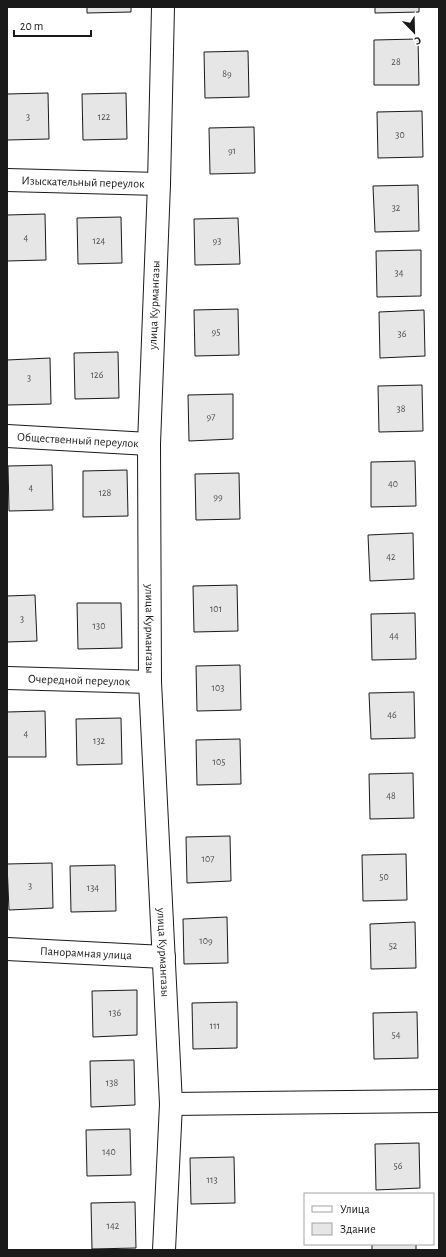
<svg xmlns="http://www.w3.org/2000/svg" width="446" height="1257" font-family="'Alegreya Sans',sans-serif">
<rect width="100%" height="100%" fill="#fff"/>
<!-- building -->
<g fill="#e6e6e6" stroke="#1a1a1a">
<polygon points="87,7 131,7 131,12 87,13"/>
<polygon points="375,7 419,7 419,12 375,13"/>
<polygon points="418,39 419,85 374,85 374,40"/>
<polygon points="248,51 249,97 205,98 204,52"/>
<polygon points="48,93 49,139 7,140 7,94"/>
<polygon points="126,93 127,139 83,140 82,94"/>
<polygon points="422,111 423,157 378,158 377,112"/>
<polygon points="254,127 255,173 210,174 209,128"/>
<polygon points="418,185 419,231 375,232 373,186"/>
<polygon points="45,214 46,260 7,261 7,215"/>
<polygon points="121,217 122,263 78,264 77,218"/>
<polygon points="238,218 240,264 195,265 194,219"/>
<polygon points="421,250 421,296 377,297 376,251"/>
<polygon points="238,309 239,355 195,356 194,310"/>
<polygon points="424,310 425,356 380,358 379,312"/>
<polygon points="118,352 119,398 75,399 74,353"/>
<polygon points="50,358 51,404 7,405 7,360"/>
<polygon points="422,385 423,431 379,432 378,386"/>
<polygon points="233,394 233,439 189,441 188,395"/>
<polygon points="415,461 416,506 371,507 371,462"/>
<polygon points="52,465 53,510 9,511 8,466"/>
<polygon points="127,470 128,516 83,517 83,471"/>
<polygon points="239,473 240,519 196,520 195,474"/>
<polygon points="413,533 414,579 370,581 368,535"/>
<polygon points="237,585 238,631 194,632 193,586"/>
<polygon points="35,595 37,641 7,642 7,596"/>
<polygon points="77,603 121,603 122,648 78,649"/>
<polygon points="415,613 416,659 372,660 371,614"/>
<polygon points="240,665 241,710 197,711 196,666"/>
<polygon points="414,692 415,738 371,739 369,693"/>
<polygon points="45,711 46,757 7,757 7,712"/>
<polygon points="121,718 122,764 77,765 76,719"/>
<polygon points="240,739 241,784 197,785 196,740"/>
<polygon points="413,773 414,818 370,819 369,774"/>
<polygon points="230,836 231,881 187,883 186,837"/>
<polygon points="406,854 407,900 363,901 362,855"/>
<polygon points="52,863 53,908 9,910 7,864"/>
<polygon points="115,865 116,911 71,912 70,866"/>
<polygon points="227,917 228,963 184,964 183,919"/>
<polygon points="415,922 416,968 371,969 370,924"/>
<polygon points="137,990 137,1035 93,1037 92,991"/>
<polygon points="237,1002 237,1048 193,1049 192,1003"/>
<polygon points="417,1012 418,1058 374,1059 373,1013"/>
<polygon points="134,1060 135,1105 91,1107 90,1061"/>
<polygon points="130,1129 131,1175 87,1176 86,1130"/>
<polygon points="419,1143 420,1188 376,1190 375,1144"/>
<polygon points="234,1157 235,1203 191,1204 190,1158"/>
<polygon points="135,1202 136,1248 92,1249 91,1203"/>
<rect x="372" y="1244" width="44" height="6"/>
</g>
<g fill="none" stroke-linecap="round" stroke-linejoin="round">
<defs>
<g id="minor">
<path id="s1" d="M163,7L159,184L149,444L150,682L171,1104L164,1250"/>
<path id="s2" d="M7,180L159,184"/>
<path id="s3" d="M7,436L149,444"/>
<path id="s4" d="M7,678L150,682"/>
<path id="s5" d="M7,949L164,957"/>
<polyline points="171,1104 439,1101"/>
</g>
</defs>
<!-- minor casing -->
<use href="#minor" stroke="#1a1a1a" stroke-width="24"/>
<!-- minor -->
<use href="#minor" stroke="#fff" stroke-width="22"/>
</g>
<g text-anchor="middle" dominant-baseline="central" stroke-width="3" stroke-linejoin="round" paint-order="stroke">
<!-- number labels -->
<g font-size="10" fill="#4d4d4d">
<text x="396" y="62">28</text>
<text x="227" y="74">89</text>
<text x="28" y="117">3</text>
<text x="104" y="117">122</text>
<text x="400" y="135">30</text>
<text x="232" y="151">91</text>
<text x="396" y="208">32</text>
<text x="26" y="238">4</text>
<text x="99" y="241">124</text>
<text x="217" y="241">93</text>
<text x="399" y="273">34</text>
<text x="216" y="332">95</text>
<text x="402" y="334">36</text>
<text x="97" y="375">126</text>
<text x="29" y="378">3</text>
<text x="401" y="409">38</text>
<text x="211" y="417">97</text>
<text x="393" y="484">40</text>
<text x="31" y="488">4</text>
<text x="105" y="493">128</text>
<text x="218" y="497">99</text>
<text x="391" y="557">42</text>
<text x="216" y="609">101</text>
<text x="22" y="619">3</text>
<text x="99" y="626">130</text>
<text x="394" y="636">44</text>
<text x="218" y="688">103</text>
<text x="392" y="715">46</text>
<text x="26" y="734">4</text>
<text x="99" y="741">132</text>
<text x="219" y="762">105</text>
<text x="391" y="796">48</text>
<text x="208" y="859">107</text>
<text x="384" y="877">50</text>
<text x="30" y="886">3</text>
<text x="93" y="888">134</text>
<text x="206" y="941">109</text>
<text x="393" y="946">52</text>
<text x="115" y="1013">136</text>
<text x="215" y="1026">111</text>
<text x="396" y="1035">54</text>
<text x="112" y="1083">138</text>
<text x="109" y="1152">140</text>
<text x="398" y="1166">56</text>
<text x="212" y="1180">113</text>
<text x="113" y="1226">142</text>
</g>
<!-- street labels -->
<g font-size="12" fill="#1a1a1a" stroke="#fff">
<text stroke="none"><textPath href="#s2" startOffset="76">Изыскательный переулок</textPath></text>
<text transform="translate(154 305) rotate(-88)">улица Курмангазы</text>
<text stroke="none"><textPath href="#s3" startOffset="71">Общественный переулок</textPath></text>
<text stroke="none"><textPath href="#s1" startOffset="622">улица Курмангазы</textPath></text>
<text stroke="none"><textPath href="#s4" startOffset="72">Очередной переулок</textPath></text>
<text stroke="none"><textPath href="#s1" startOffset="946">улица Курмангазы</textPath></text>
<text stroke="none"><textPath href="#s5" startOffset="79">Панорамная улица</textPath></text>
</g>
</g>
<!-- border -->
<rect width="446" height="1257" fill="none" stroke="#1a1a1a" stroke-width="16"/>
<!-- legend -->
<rect x="304" y="1193" width="130" height="52" fill="#ffffff" stroke="#a3a3a3"/>
<rect x="312" y="1206" width="20" height="6" fill="#ffffff" stroke="#a3a3a3"/>
<text x="340" y="1213" font-size="12" fill="#1a1a1a">Улица</text>
<rect x="312" y="1223" width="20" height="12" fill="#e6e6e6" stroke="#a3a3a3"/>
<text x="340" y="1233" font-size="12" fill="#1a1a1a">Здание</text>
<!-- north arrow -->
<g transform="translate(414 32) rotate(157)" stroke="#ffffff" stroke-width="3" paint-order="stroke">
<path d="M0-3L7 15L0 10L-7 15Z" fill="#1a1a1a"/>
<text y="-6" font-size="11" font-weight="bold" text-anchor="middle" fill="#1a1a1a">С</text>
</g>
<!-- scale -->
<path d="M14 30v6h77v-6" fill="none" stroke="#1a1a1a" stroke-width="2"/>
<text x="20" y="30" font-size="12" fill="#1a1a1a" stroke="#ffffff" stroke-width="3" paint-order="stroke">20 m</text>
</svg>
